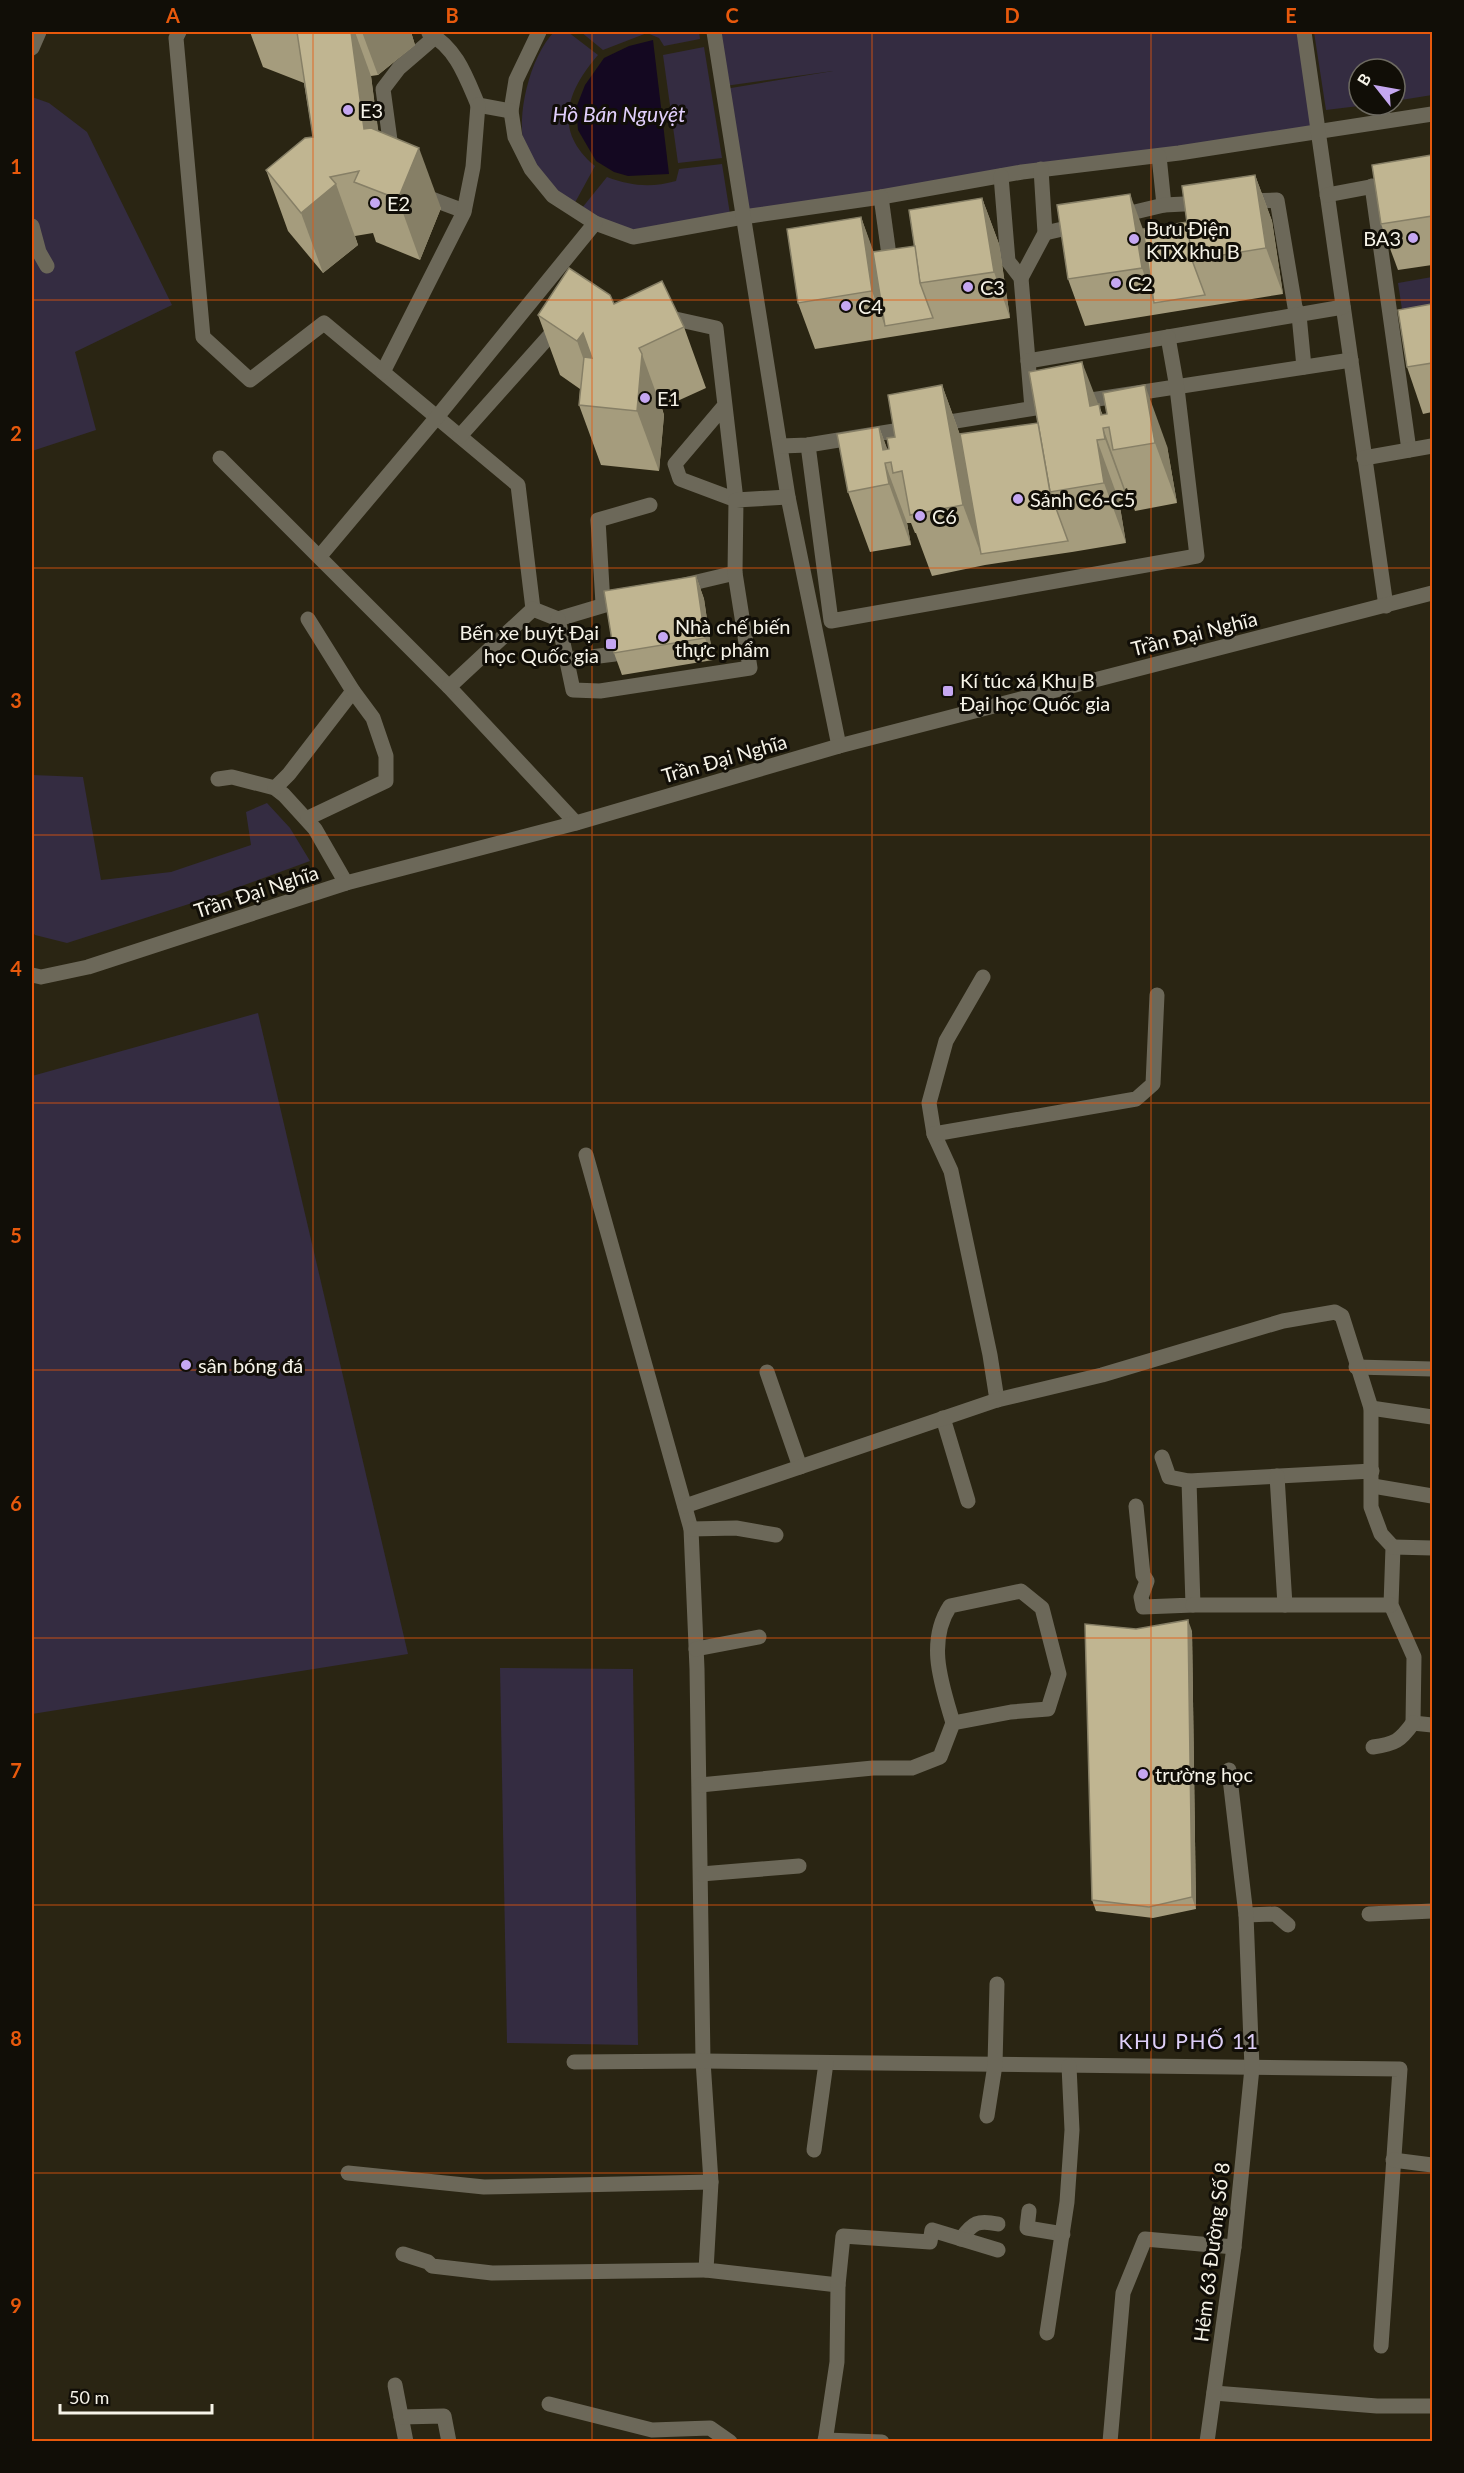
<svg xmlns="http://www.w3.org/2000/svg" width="1464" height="2473" font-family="Lato,sans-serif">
<rect width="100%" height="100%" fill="#2a2513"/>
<!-- green -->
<g fill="#342c41">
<path d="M554,32H568L598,55C566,92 553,131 595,166L572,208C563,197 528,161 525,150C515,116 530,57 554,32Z"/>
<polygon points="581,32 699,32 700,39 664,46 659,38 647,33 603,50"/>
<polygon points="716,32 1303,32 1316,134 743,217 725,89 833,71 725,86"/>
<polygon points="1314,32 1432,32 1432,95 1395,101 1395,69 1359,69 1359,105 1367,105 1326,110"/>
<polygon points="704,47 722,158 678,163 663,55"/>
<polygon points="32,97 49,103 87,132 172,305 75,352 96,430 32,451"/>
<path d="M722,164L730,214L626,231L594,217L582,208L607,177C631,186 651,188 676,181L679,169Z"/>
<polygon points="1432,277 1432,353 1409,356 1398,283"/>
<polygon points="32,775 83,777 101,880 171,872 251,845 246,812 267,803 290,828 310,861 214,896 67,943 35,935 32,931"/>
<polygon points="258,1013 408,1654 32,1714 32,1076"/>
<polygon points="500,1668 633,1669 638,2045 507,2043"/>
</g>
<!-- water -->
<polygon fill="#140821" points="653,40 669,174 628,176 614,172 596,161 578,130 576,108 585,85 604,58 629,46"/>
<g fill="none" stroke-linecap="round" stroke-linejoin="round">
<!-- minor -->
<g stroke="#6c6859" stroke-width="15">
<polyline points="179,32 176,38 203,337 250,380 324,323 518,485 533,609"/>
<polyline points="539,32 516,80 511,111 515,137 531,169 553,196 595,223 633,237 743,217 881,197 1022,172 1179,153 1432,114"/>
<polyline points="714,32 788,497 839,746"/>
<polyline points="1304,32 1386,606"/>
<path d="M429,33C457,49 466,77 478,105L511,111"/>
<polyline points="32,48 39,32"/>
<polyline points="392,155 383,89 399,68 435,37"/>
<polyline points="1159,156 1164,205"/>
<polyline points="1001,176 1008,261 1021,278 1032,408"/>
<polyline points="1372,186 1409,450"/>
<polyline points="421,195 464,211"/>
<polyline points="1327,195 1380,185"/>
<polyline points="881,197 889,255"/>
<polyline points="1246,201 1277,200 1295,307 1299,315 1304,367"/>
<polyline points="1118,216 1164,205 1204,203"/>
<polyline points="32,226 39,252 47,266"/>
<polyline points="1045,233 1080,225"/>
<polyline points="1021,278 1045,233 1041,169"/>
<polyline points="662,316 716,328 736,500 680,479 675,464 725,405"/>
<polyline points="1028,361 1343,307"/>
<polyline points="383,372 464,212 473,167 478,105"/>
<polyline points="1078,402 1351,360"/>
<polyline points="460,436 560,324"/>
<polyline points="808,445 831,621 1197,556 1177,388 1168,337"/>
<polyline points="781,446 808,445 1054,405"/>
<polyline points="220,458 449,687 576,823"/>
<polyline points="1364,458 1432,446"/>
<polyline points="320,556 437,417 595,223"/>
<polyline points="680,586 735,573"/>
<polyline points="603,604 598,520 650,505"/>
<polyline points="533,609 558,619 625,599"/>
<polyline points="558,619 573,690 600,691 750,668 735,573 736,500 788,497"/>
<polyline points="567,660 615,654"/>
<polyline points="449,687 533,609"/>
<polyline points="218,779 232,777 275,788 284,795 315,829 346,883"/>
<polyline points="275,788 289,774 353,691"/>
<polyline points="308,818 386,781 386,756 373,718 353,691 308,619"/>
<polyline points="32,975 41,977 88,967 346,883 576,823 839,746 1432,593"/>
<polyline points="983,977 946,1041 929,1103 934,1134 951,1171 990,1355 997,1400"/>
<polyline points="934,1134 1136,1099 1153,1084 1157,995"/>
<polyline points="586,1155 691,1529 697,1669 703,2061 711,2182 706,2270 838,2285"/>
<polyline points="1356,1367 1432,1369"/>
<polyline points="767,1372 800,1467"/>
<polyline points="1371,1408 1432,1417"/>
<polyline points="943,1418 968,1501"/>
<polyline points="1162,1457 1169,1477 1189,1481 1372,1471"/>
<polyline points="1277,1476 1285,1605"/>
<polyline points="1373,1486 1432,1496"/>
<polyline points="685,1506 997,1400 1102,1375 1283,1321 1335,1312 1342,1316 1371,1408 1371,1507 1381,1534 1393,1547 1391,1605 1414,1657 1413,1723 1432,1725"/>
<polyline points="1136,1506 1143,1575 1147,1581 1141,1597 1143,1607 1193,1605 1189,1481"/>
<polyline points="691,1529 736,1528 776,1535"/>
<polyline points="1393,1547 1432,1548"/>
<polyline points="1193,1605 1391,1605"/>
<polyline points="696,1649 759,1637"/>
<path d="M1373,1747C1395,1744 1400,1741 1413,1723"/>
<path d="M700,1785L873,1768H912L940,1757L953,1723L1011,1712L1048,1709L1059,1674L1042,1608L1021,1591L950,1606C926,1643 942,1685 953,1723"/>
<polyline points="701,1874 799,1866"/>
<polyline points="1369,1914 1432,1911"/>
<polyline points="1246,1915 1275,1914 1288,1925"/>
<polyline points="574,2062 703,2061 1400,2069 1381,2346"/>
<polyline points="987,2116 995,2065 997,1984"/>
<polyline points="814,2150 826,2063"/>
<polyline points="1393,2160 1432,2165"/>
<polyline points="348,2173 484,2187 711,2182"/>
<polyline points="1029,2211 1027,2228 1063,2234"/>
<path d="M961,2239C973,2222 978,2220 998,2224"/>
<polyline points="403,2254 428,2262 432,2266 492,2273 706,2270"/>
<polyline points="1047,2333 1067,2202 1072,2130 1069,2066"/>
<polyline points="395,2385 406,2442"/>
<polyline points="1214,2393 1377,2406 1432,2406"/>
<polyline points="549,2404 652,2430 710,2428 730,2442"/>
<polyline points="401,2417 444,2416 449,2442"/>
<polyline points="825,2440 882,2442"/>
<polyline points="825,2442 837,2362 838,2285 843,2236 930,2242 932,2230 998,2250"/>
<polyline points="1110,2442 1123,2293 1145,2239 1234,2247"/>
<polyline points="1207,2442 1234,2247 1252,2068 1246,1915 1229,1770"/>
</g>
</g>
<!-- wall -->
<g fill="#a59c7d">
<polygon points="250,32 411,32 415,45 378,75 371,76 378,131 441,208 420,260 376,242 373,233 355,236 358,245 323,273 288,231 266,170 313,137 304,83 263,67"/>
<polygon points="1432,155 1432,265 1398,270 1381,224"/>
<polygon points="1255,175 1272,221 1283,294 1085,326 1068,279 1143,229 1187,222"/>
<polygon points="982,198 999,244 1010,318 815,349 798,303 861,217 873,252 915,246"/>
<polygon points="614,304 684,327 706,388 662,408 664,415 659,471 601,465 579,405 580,389 560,375 538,315"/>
<polygon points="1432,304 1432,412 1423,414 1407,367"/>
<polygon points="942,385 960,435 1038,423 1098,405 1103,415 1167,446 1177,503 1135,511 1127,488 1125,489 1127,499 1119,501 1126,543 1072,552 985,565 932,576 916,533 915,533 911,523 907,523 911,545 870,552 848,492 879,427 887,449 889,449 895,437"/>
<polygon points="696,576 704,599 713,660 622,675 614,653"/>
<polygon points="1136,1629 1192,1631 1196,1909 1153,1918 1096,1911 1092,1900"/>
</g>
<!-- shaded-wall -->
<g fill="#867f66">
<polygon points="351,32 355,32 371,76 386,189 364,129"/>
<polygon points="362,32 411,32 415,45 378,75"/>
<polygon points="419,148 441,208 420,260 398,199"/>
<polygon points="1255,175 1272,221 1283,294 1266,248"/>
<polygon points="336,184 358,245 323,273 301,213"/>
<polygon points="1130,194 1147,240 1154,303 1142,268"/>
<polygon points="982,198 999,244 1010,318 994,272"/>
<polygon points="861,217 878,264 885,326 872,291"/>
<polygon points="583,333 605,394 599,402 577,341"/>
<polygon points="642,354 664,415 659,471 637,411"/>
<polygon points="1082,362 1107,427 1103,428 1125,489 1127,499 1105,439 1090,406"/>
<polygon points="942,385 964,446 981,554 963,505"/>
<polygon points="1145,385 1167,446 1177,503 1155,443"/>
<polygon points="879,427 896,472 891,462 883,450"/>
<polygon points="1097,440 1119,501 1126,543 1104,483"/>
<polygon points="885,463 907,523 911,545 889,484"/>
<polygon points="696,576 704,599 713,660 705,638"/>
<polygon points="1188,1620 1192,1631 1196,1909 1192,1897"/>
</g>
<!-- building -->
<g fill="#c0b591" stroke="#867f66" stroke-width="1.5">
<polygon points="297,32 351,32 364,129 371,128 419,148 398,199 354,182 359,171 330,177 336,184 301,213 266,170 305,138 313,137"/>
<polygon points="1432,155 1432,216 1381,224 1372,165"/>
<polygon points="1255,175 1266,248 1192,260 1182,186"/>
<polygon points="1130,194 1142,268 1068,279 1057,205"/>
<polygon points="982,198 994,272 920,283 909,210"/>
<polygon points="861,217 872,291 798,303 787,229"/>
<polygon points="1187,222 1192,260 1205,295 1154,303 1143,229"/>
<polygon points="915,246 920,283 933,318 885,326 873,252"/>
<polygon points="569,268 610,295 614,304 662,281 684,327 639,348 642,354 637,411 579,405 584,357 592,358 583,333 577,341 538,315"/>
<polygon points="1432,304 1432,363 1407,367 1398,310"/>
<polygon points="1082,362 1090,406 1099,404 1101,415 1107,414 1103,393 1145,385 1155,443 1113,450 1109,427 1103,428 1105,439 1097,440 1104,483 1050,492 1029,372"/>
<polygon points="942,385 963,505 910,515 902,471 893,473 891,462 885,463 889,484 848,492 837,434 879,427 883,450 889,449 887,438 895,437 888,395"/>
<polygon points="1038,423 1050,492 1068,541 981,554 960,434"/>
<polygon points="696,576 705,638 614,653 604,591"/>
<polygon points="1188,1620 1192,1897 1149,1907 1092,1900 1085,1624 1136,1629"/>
</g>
<!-- grid -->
<path fill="none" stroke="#e8590c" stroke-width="1.5" stroke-opacity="0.55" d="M313,32V2442M592,32V2442M872,32V2442M1151,32V2442M32,300H1432M32,568H1432M32,835H1432M32,1103H1432M32,1370H1432M32,1638H1432M32,1905H1432M32,2173H1432"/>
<!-- markers -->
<g fill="#c5a7f1" stroke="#110e07" stroke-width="2">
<circle cx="348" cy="110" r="6"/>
<circle cx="375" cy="203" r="6"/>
<circle cx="1413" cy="238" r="6"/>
<circle cx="1134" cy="239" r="6"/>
<circle cx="1116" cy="283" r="6"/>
<circle cx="968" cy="287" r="6"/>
<circle cx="846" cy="306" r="6"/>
<circle cx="645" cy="398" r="6"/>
<circle cx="1018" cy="499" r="6"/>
<circle cx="920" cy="516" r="6"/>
<circle cx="663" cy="637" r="6"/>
<rect x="605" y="638" width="12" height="12" rx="3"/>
<rect x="942" y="685" width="12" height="12" rx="3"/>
<circle cx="186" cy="1365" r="6"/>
<circle cx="1143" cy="1774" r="6"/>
</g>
<g text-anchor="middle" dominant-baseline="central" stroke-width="6" stroke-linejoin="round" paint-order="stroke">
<!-- poi labels -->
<g font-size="20" fill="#f6f3e8" stroke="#110e07" text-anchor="start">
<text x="360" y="110">E3</text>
<text x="387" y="203">E2</text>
<text x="1146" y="228">Bưu Điện<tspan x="1146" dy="23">KTX khu B</tspan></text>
<text x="1401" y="238" text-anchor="end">BA3</text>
<text x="1128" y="283">C2</text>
<text x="980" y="287">C3</text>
<text x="858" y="306">C4</text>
<text x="657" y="398">E1</text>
<text x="1030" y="499">Sảnh C6-C5</text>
<text x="932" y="516">C6</text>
<text x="675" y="626">Nhà chế biến<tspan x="675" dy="23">thực phẩm</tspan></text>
<text x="599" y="632" text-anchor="end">Bến xe buýt Đại<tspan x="599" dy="23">học Quốc gia</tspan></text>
<text x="960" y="680">Kí túc xá Khu B<tspan x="960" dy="23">Đại học Quốc gia</tspan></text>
<text x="198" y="1365">sân bóng đá</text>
<text x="1155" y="1774">trường học</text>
</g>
<!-- street labels -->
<g font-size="20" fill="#f6f3e8" stroke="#110e07">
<text transform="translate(1194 633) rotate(-14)">Trần Đại Nghĩa</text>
<text transform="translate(724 758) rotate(-16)">Trần Đại Nghĩa</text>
<text transform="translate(256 891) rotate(-18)">Trần Đại Nghĩa</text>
<text transform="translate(1211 2252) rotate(-83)">Hẻm 63 Đường Số 8</text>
</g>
<!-- water labels -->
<g font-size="21" font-style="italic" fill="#e1cffc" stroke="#110e07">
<text x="619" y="113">Hồ Bán Nguyệt</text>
</g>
<!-- neighbourhood labels -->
<g font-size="21" letter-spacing="1.5" fill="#decef8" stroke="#110e07">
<text x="1189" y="2040">KHU PHỐ 11</text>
</g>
</g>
<!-- border -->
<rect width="1464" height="2473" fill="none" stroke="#110e07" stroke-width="66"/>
<!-- north arrow -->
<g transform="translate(1377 87) rotate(301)"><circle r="28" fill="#110e07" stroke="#6d6a61" stroke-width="1.5"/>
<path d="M0-4.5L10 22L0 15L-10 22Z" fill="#c5a7f1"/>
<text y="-9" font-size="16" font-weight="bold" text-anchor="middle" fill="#f6f3e8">B</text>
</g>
<!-- scale -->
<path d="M60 2404v9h152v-9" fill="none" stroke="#f6f3e8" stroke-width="3"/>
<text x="69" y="2404" font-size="18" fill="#f6f3e8" stroke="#110e07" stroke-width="4.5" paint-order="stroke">50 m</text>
<rect x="33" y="33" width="1398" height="2407" fill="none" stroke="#e8590c" stroke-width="2"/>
<g font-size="20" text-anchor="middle" font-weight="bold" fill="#e8590c">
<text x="173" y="23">A</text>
<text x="452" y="23">B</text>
<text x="732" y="23">C</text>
<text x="1012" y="23">D</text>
<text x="1291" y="23">E</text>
<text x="16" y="174">1</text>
<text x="16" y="441">2</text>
<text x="16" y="708">3</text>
<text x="16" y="976">4</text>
<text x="16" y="1243">5</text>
<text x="16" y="1511">6</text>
<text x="16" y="1778">7</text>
<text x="16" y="2046">8</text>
<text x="16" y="2313">9</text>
</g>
</svg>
